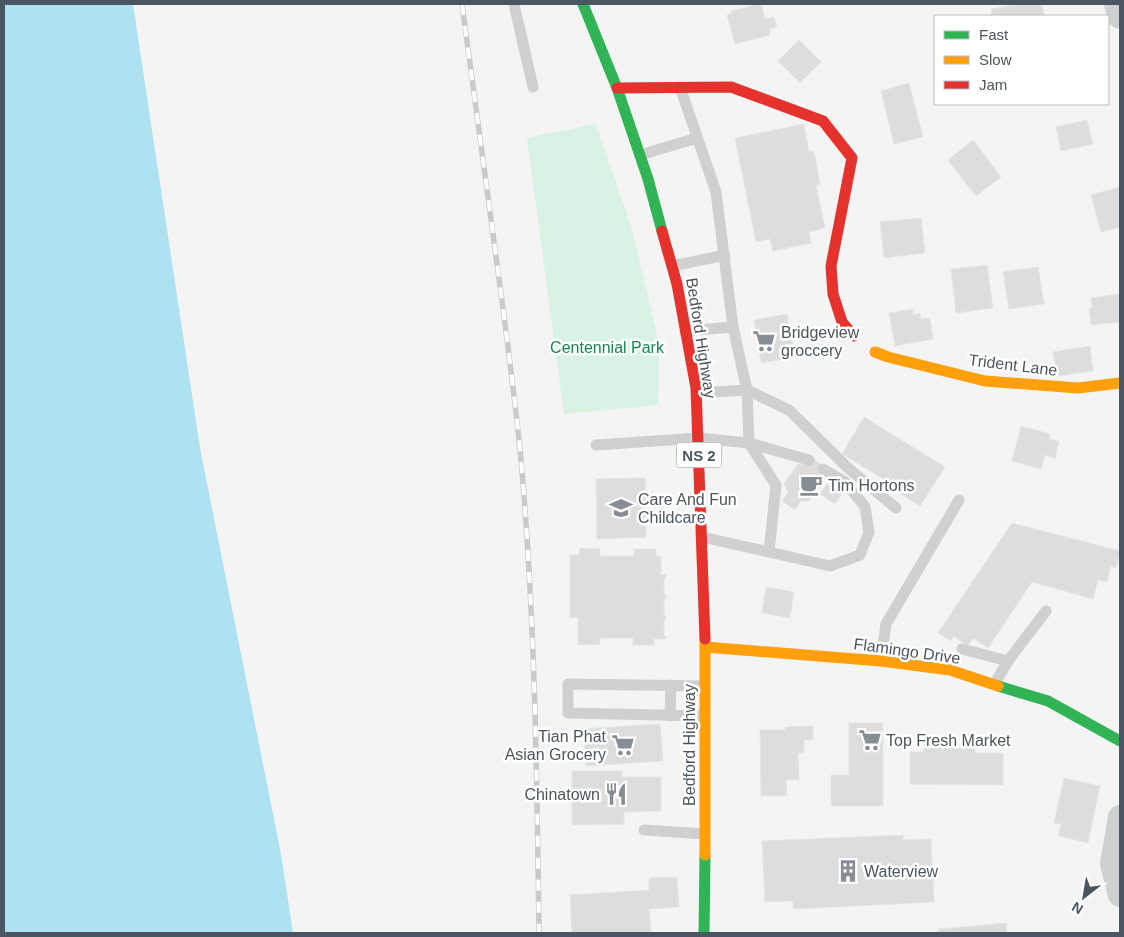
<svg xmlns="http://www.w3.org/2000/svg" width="1124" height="937" font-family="Helvetica,sans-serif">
<rect width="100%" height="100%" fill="#f4f4f4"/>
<!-- green -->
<polygon fill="#d9f2e3" points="596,124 632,229 659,343 658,405 564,414 527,138"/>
<!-- water -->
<polygon fill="#aee2f0" points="4,4 133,4 200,448 281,854 293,933 4,933"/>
<!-- building -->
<g fill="#ddddde" stroke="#e5e6e7">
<polygon points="759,4 761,4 765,19 774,17 777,27 769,29 770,35 735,44 727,15 732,14 731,11"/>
<polygon points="1020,4 1042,4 1044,16 992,16 991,9"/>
<polygon points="799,40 821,62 800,83 778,61"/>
<polygon points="909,83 923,137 894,144 881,91"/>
<polygon points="1087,120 1093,144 1061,151 1056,127"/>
<polygon points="804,124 809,152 814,151 820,184 816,185 825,228 809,232 811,243 773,251 770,239 756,242 735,138"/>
<polygon points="973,140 1001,177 976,196 948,160"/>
<polygon points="1120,187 1120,227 1101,232 1091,195"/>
<polygon points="921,218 925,253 884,258 880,222"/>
<polygon points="987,265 993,308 956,313 951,269"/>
<polygon points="1038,267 1044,304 1009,309 1003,272"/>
<polygon points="1120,294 1120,322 1091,325 1089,308 1092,307 1091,298"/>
<polygon points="913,309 913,315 920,313 921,319 930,318 933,339 895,346 889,313"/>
<polygon points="787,314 795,357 761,363 754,320"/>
<polygon points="1090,346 1093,371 1057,376 1053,352"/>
<polygon points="864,417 945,467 920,506 883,483 885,480 842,454"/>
<polygon points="1021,426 1050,434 1049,439 1059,441 1055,458 1045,455 1041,469 1012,461"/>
<polygon points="811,457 824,467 820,473 823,481 809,501 801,501 795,510 782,501 788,492 784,484 798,464 806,464"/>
<polygon points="645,478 646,537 597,539 596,479"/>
<polygon points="827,484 842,493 835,504 820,494"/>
<polygon points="1012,523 1120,551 1116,568 1111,566 1107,582 1098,580 1093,599 1032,582 988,648 973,638 967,646 954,636 951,641 938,633"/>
<polygon points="580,548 600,549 600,556 634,556 634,549 656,549 656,556 661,556 661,575 666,574 666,579 664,578 664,595 666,595 666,599 664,599 664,615 666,616 666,619 664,619 664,636 666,636 665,639 654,639 654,645 633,645 633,638 600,638 600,644 578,645 578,618 570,618 570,555 579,555"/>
<polygon points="766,587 794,592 790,618 762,613"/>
<polygon points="849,723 883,723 883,806 831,806 831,775 849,775"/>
<polygon points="660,724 663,761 586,766 583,729"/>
<polygon points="813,726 813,740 804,740 804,753 798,753 799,780 786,780 787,796 761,796 760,730 785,730 785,727"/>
<polygon points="924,748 975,748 975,753 1003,753 1003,785 910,784 910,752 924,752"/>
<polygon points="572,771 622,771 622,777 661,777 661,811 624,812 624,824 572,825"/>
<polygon points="1064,778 1100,786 1088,843 1059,836 1061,824 1054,823"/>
<polygon points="903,835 903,840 931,839 934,902 794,909 793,901 765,902 762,841"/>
<polygon points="677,877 679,907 649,909 651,932 621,933 572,933 570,895 649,890 649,878"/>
<polygon points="1006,923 1007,933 939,933 938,929"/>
</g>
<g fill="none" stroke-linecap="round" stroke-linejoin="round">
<!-- lane -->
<g stroke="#ced0d2" stroke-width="11">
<polyline points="514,4 533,87"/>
<polyline points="680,87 716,192 733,327 747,390 696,393"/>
<polyline points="640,155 697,138"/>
<polyline points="672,266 725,255"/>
<polyline points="685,331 733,327"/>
<polyline points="596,445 698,438 749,443 776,485 769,552 702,537"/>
<polyline points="809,460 749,443 747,390 789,410 848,468 896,508"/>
<polyline points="769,552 830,566 860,555 869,532 865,507 845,482 823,469"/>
<polyline points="962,649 1008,661"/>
<polyline points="881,661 886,624 959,500"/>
<polyline points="994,685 1008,661 1046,611"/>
<polyline points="670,716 671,685"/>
<polyline points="705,716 568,713 568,684 705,686"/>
<polyline points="644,830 705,834"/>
</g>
<!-- street -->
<g stroke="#ced0d2" stroke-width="24">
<polyline points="1116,4 1120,17"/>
<polyline points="1120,817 1112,864 1120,895"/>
</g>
<!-- fast -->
<g stroke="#30b455" stroke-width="11">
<polyline points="583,4 617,88 648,179 662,231"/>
<polyline points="998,686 1048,701 1120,741"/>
<polyline points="704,933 705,855"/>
</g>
<!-- slow -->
<g stroke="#ff9f0a" stroke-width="11">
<polyline points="875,352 888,357 985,381 1078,388 1120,383"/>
<polyline points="705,639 705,855"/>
<polyline points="705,647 881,661 950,670 998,686"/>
</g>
<!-- jam -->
<g stroke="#e5322d" stroke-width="11">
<polyline points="617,88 731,87 823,121 852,158 831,266 833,294 842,322 854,336"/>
<polyline points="662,231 677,284 696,388 705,639"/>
</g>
<defs>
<path id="rail" d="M462,4C475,103 489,202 502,301C509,354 516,407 521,460C535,617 537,775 539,933"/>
</defs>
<!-- rail casing -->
<use href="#rail" stroke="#c9cacc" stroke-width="5.5"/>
<!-- rail -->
<use href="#rail" stroke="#fff" stroke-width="4" stroke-dasharray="11" stroke-linecap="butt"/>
</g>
<!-- icons -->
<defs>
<symbol id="supermarket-bare" viewBox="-9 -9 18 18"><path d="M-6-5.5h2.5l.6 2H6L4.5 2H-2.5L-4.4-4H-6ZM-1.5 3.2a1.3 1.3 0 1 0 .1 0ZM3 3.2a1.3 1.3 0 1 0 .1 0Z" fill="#868d94" stroke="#fff" stroke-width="2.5" paint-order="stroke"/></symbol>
<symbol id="cafe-bare" viewBox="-9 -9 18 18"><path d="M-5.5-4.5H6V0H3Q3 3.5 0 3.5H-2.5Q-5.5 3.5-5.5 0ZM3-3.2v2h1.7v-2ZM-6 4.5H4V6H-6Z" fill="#868d94" stroke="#fff" stroke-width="2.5" paint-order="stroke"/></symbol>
<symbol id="school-bare" viewBox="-9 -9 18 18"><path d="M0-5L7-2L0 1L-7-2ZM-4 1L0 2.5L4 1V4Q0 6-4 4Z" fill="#868d94" stroke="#fff" stroke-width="2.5" paint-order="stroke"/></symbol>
<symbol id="restaurant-bare" viewBox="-9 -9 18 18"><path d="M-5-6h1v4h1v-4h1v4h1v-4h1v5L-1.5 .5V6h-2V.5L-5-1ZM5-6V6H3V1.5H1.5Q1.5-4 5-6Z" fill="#868d94" stroke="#fff" stroke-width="2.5" paint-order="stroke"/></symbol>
<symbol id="building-bare" viewBox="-9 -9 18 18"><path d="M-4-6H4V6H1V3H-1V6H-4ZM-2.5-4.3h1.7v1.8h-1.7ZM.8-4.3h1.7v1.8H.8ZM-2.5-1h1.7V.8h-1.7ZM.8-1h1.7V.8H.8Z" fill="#868d94" stroke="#fff" stroke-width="2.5" paint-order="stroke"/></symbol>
</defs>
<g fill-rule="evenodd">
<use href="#supermarket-bare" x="748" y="325" width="32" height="32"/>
<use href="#cafe-bare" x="795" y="469" width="32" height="32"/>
<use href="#school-bare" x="605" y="492" width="32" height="32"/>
<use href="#supermarket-bare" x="854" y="724" width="32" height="32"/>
<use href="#supermarket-bare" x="607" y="729" width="32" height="32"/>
<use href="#restaurant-bare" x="600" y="778" width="32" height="32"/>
<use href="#building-bare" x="832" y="855" width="32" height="32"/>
</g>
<g text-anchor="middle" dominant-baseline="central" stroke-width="5" stroke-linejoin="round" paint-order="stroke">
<!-- shield labels -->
<rect fill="#fff" stroke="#808990" stroke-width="1" x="676.5" y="442.5" width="45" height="25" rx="4"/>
<g font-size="15" font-weight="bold" fill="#4a5661">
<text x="699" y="455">NS 2</text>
</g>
<!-- poi labels -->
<g font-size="16" fill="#4a5661" stroke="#fff" text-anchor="start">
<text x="781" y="332">Bridgeview<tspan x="781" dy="18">groccery</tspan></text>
<text x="828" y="485">Tim Hortons</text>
<text x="638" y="499">Care And Fun<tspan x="638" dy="18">Childcare</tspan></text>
<text x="606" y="736" text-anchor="end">Tian Phat<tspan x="606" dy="18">Asian Grocery</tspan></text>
<text x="886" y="740">Top Fresh Market</text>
<text x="600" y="794" text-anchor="end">Chinatown</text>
<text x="864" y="871">Waterview</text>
</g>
<!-- street labels -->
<g font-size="16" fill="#4a5661" stroke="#fff">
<text transform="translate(701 338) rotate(81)">Bedford Highway</text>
<text transform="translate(1013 365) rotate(7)">Trident Lane</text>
<text transform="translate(907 651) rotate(8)">Flamingo Drive</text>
<text transform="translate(689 745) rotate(-90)">Bedford Highway</text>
</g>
<!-- park labels -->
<g font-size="16" fill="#17864f" stroke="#fff">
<text x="607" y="347">Centennial Park</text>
</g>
</g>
<!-- border -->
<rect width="1124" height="937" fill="none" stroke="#4a5661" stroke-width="10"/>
<!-- legend -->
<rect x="934" y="15" width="175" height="90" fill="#ffffff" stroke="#b7bbc0"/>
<rect x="944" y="31" width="25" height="8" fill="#30b455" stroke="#b7bbc0"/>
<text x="979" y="40" font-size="15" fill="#4a5661">Fast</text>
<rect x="944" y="56" width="25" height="8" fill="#ff9f0a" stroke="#b7bbc0"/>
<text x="979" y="65" font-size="15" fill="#4a5661">Slow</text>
<rect x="944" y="81" width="25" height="8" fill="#e5322d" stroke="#b7bbc0"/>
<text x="979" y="90" font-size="15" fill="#4a5661">Jam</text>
<!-- north arrow -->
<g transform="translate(1084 897) rotate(211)" stroke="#ffffff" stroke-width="4" paint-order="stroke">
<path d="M0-4L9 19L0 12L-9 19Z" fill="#4a5661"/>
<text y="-8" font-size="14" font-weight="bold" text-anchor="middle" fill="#4a5661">N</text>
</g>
</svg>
